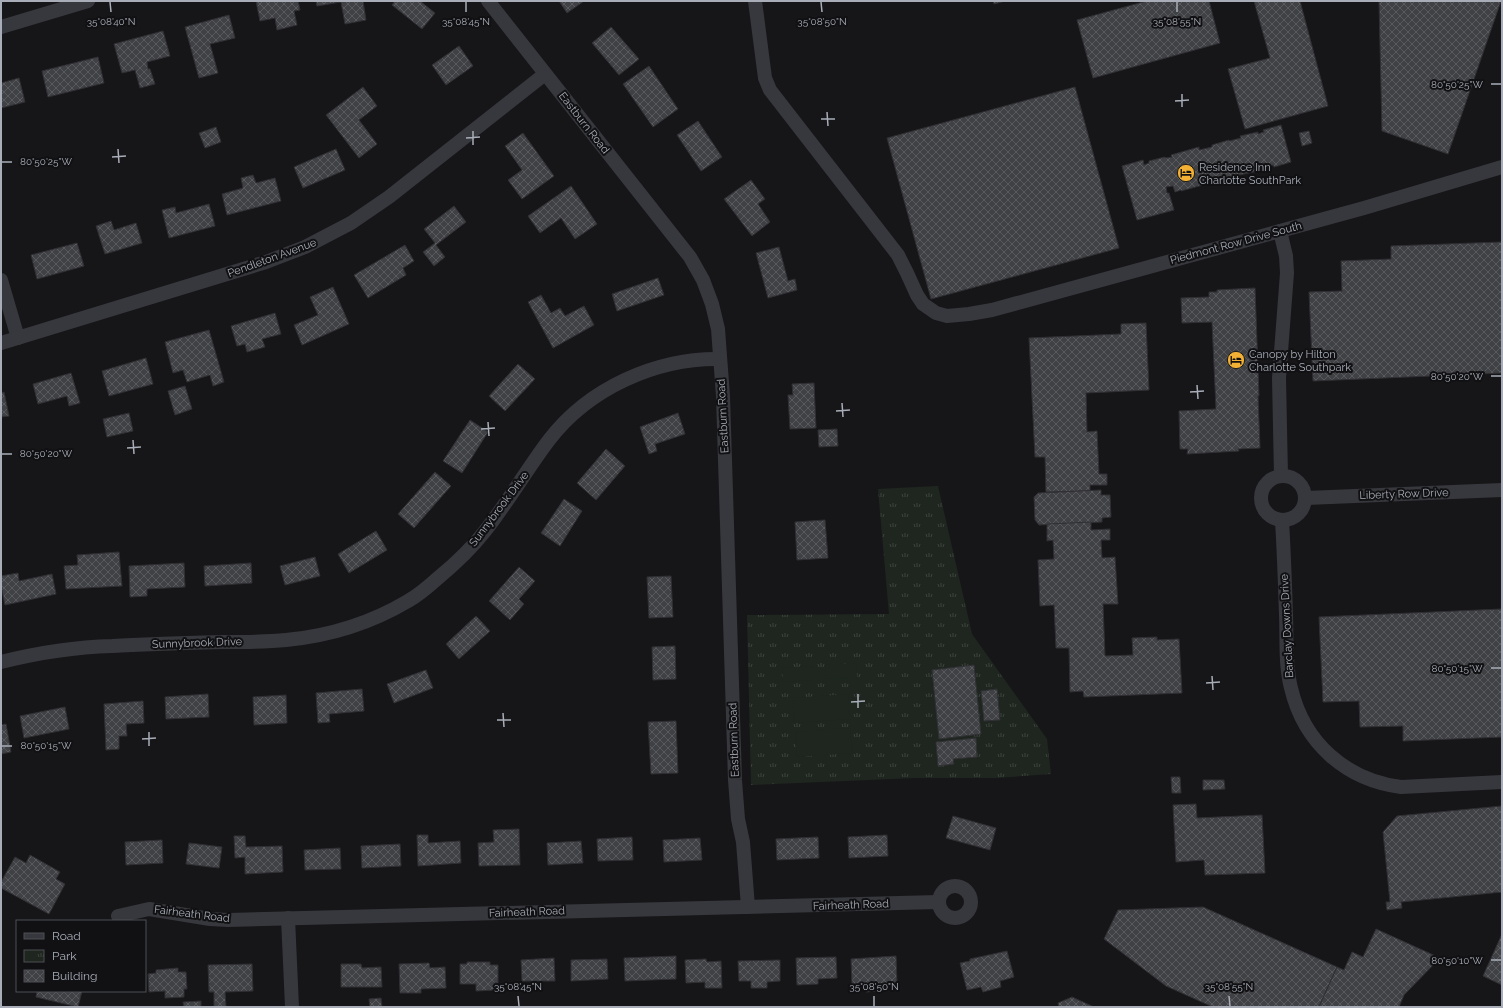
<svg xmlns="http://www.w3.org/2000/svg" width="1503" height="1008" font-family="Raleway,sans-serif">
<defs>
<pattern id="park-tufts" width="24" height="20" patternUnits="userSpaceOnUse"><rect width="24" height="20" fill="#1e261f"/><path d="M3 7l-1-3M5 7V3M7 7l1-3M15 17l-1-3M17 17v-4M19 17l1-3" fill="none" stroke="#3c433d"/></pattern>
<pattern id="building-cross-hatch" width="8" height="8" patternUnits="userSpaceOnUse"><rect width="8" height="8" fill="#404145"/><path d="M0 0l8 8M0 8l8-8" fill="none" stroke="#595a5e"/></pattern>
</defs>
<rect width="100%" height="100%" fill="#161618"/>
<!-- park -->
<polygon fill="url(#park-tufts)" points="938,486 972,634 1047,739 1051,774 997,778 915,778 751,785 747,615 889,614 878,489"/>
<!-- garden -->
<g fill="#1e261f">
<polygon points="856,663 857,677 826,679 825,665"/>
<polygon points="812,666 813,680 783,682 782,668"/>
<polygon points="848,694 850,719 794,723 793,698"/>
<polygon points="850,728 852,753 797,757 795,732"/>
</g>
<!-- building -->
<g fill="url(#building-cross-hatch)" stroke="#303034">
<polygon points="256,1 298,1 300,10 294,11 297,25 277,30 275,18 260,21"/>
<polygon points="316,1 363,1 366,20 345,24 341,2 317,6"/>
<polygon points="395,1 420,1 435,13 422,29 392,5"/>
<polygon points="559,1 584,1 567,13"/>
<polygon points="993,1 1005,1 994,4"/>
<polygon points="1147,1 1209,1 1220,43 1093,78 1077,20"/>
<polygon points="1254,1 1300,1 1328,106 1245,129 1228,69 1270,58"/>
<polygon points="1379,1 1501,1 1448,154 1382,131"/>
<polygon points="229,15 235,38 210,44 218,73 199,78 185,27"/>
<polygon points="611,27 639,59 619,75 592,43"/>
<polygon points="163,31 170,56 147,62 148,69 150,69 155,84 140,88 135,70 122,73 114,44"/>
<polygon points="459,46 473,66 446,85 432,65"/>
<polygon points="98,57 104,83 48,97 42,71"/>
<polygon points="649,66 678,109 653,127 623,84"/>
<polygon points="19,78 25,102 1,108 1,83"/>
<polygon points="363,87 377,106 359,120 377,144 359,158 326,115"/>
<polygon points="1075,87 1119,248 931,299 887,138"/>
<polygon points="698,121 722,157 701,171 677,135"/>
<polygon points="1281,125 1291,162 1274,167 1273,165 1267,167 1268,169 1239,175 1240,177 1221,182 1220,179 1210,182 1210,183 1181,191 1181,190 1175,192 1173,186 1166,187 1167,193 1169,193 1174,210 1137,220 1122,166 1143,160 1144,165 1149,163 1149,161 1165,157 1166,158 1172,157 1171,155 1199,147 1199,150 1212,147 1212,145 1229,140 1229,141 1241,138 1240,136 1258,132 1258,134 1264,132 1263,130"/>
<polygon points="216,127 221,142 205,148 199,133"/>
<polygon points="1309,131 1312,143 1302,146 1299,133"/>
<polygon points="523,133 554,176 522,199 508,180 522,170 505,146"/>
<polygon points="336,149 345,170 303,188 294,167"/>
<polygon points="253,175 256,183 275,178 281,201 227,215 222,194 243,188 241,178"/>
<polygon points="751,180 765,199 758,204 770,222 752,236 724,199"/>
<polygon points="571,186 597,224 575,239 561,218 540,233 528,216"/>
<polygon points="209,204 215,226 169,238 162,210 175,207 176,213"/>
<polygon points="454,206 466,222 436,245 445,257 434,266 423,252 435,243 424,229"/>
<polygon points="111,221 114,230 136,223 142,243 105,254 96,226"/>
<polygon points="1502,242 1502,373 1313,381 1309,292 1342,291 1341,261 1391,259 1391,246"/>
<polygon points="77,243 84,266 37,279 31,255"/>
<polygon points="405,245 414,261 403,268 406,275 368,298 354,275"/>
<polygon points="779,247 788,281 795,279 797,290 768,298 756,253"/>
<polygon points="658,278 664,295 617,311 612,294"/>
<polygon points="333,287 349,324 302,345 294,325 318,315 310,297"/>
<polygon points="1255,288 1259,396 1258,396 1260,448 1238,449 1239,451 1187,454 1188,449 1180,449 1179,411 1216,409 1212,322 1182,323 1181,298 1209,297 1209,292 1217,292 1217,290"/>
<polygon points="541,295 551,313 560,308 565,316 584,306 594,325 553,348 528,302"/>
<polygon points="275,313 281,334 262,339 265,347 247,352 245,344 237,346 231,326"/>
<polygon points="1146,323 1149,390 1086,393 1087,432 1097,431 1099,474 1107,474 1107,485 1090,485 1090,491 1046,492 1045,457 1035,457 1029,338 1121,334 1121,324"/>
<polygon points="209,330 224,382 213,386 210,375 187,382 183,370 173,373 165,342"/>
<polygon points="146,358 153,384 109,396 102,371"/>
<polygon points="518,364 535,379 505,411 489,396"/>
<polygon points="71,373 80,403 69,406 67,396 38,404 33,384"/>
<polygon points="814,383 816,428 790,429 788,395 793,395 792,384"/>
<polygon points="185,386 192,409 175,415 168,391"/>
<polygon points="4,392 9,416 1,417 1,393"/>
<polygon points="129,413 133,431 107,437 103,419"/>
<polygon points="678,413 685,434 655,444 657,451 649,454 640,427"/>
<polygon points="470,420 488,432 462,473 443,461"/>
<polygon points="837,429 838,446 819,447 818,430"/>
<polygon points="606,449 625,466 596,500 577,483"/>
<polygon points="435,472 451,486 414,528 398,514"/>
<polygon points="1101,490 1101,495 1110,495 1111,517 1102,518 1102,522 1039,525 1035,520 1034,497 1038,493"/>
<polygon points="564,499 582,511 560,546 541,533"/>
<polygon points="825,520 828,558 797,560 795,522"/>
<polygon points="1091,522 1091,530 1110,529 1110,540 1101,540 1102,558 1115,557 1118,604 1103,604 1105,656 1133,655 1132,638 1157,637 1157,640 1179,639 1182,693 1084,697 1083,691 1070,692 1069,648 1056,648 1054,605 1040,606 1038,560 1054,559 1053,540 1047,541 1047,524"/>
<polygon points="376,531 387,550 349,573 338,554"/>
<polygon points="119,552 122,586 66,589 64,566 78,565 77,555"/>
<polygon points="315,557 320,576 285,585 280,566"/>
<polygon points="184,563 185,587 147,589 147,596 130,597 129,566"/>
<polygon points="251,563 252,583 205,586 204,566"/>
<polygon points="519,567 535,581 519,599 524,604 510,620 489,601"/>
<polygon points="18,573 19,581 52,574 56,594 5,605 1,585 1,576"/>
<polygon points="671,576 673,617 649,618 647,577"/>
<polygon points="1502,609 1502,737 1403,741 1403,726 1360,727 1359,701 1323,702 1319,617"/>
<polygon points="476,616 490,631 459,659 446,644"/>
<polygon points="675,646 676,679 653,680 652,647"/>
<polygon points="974,665 981,734 939,739 932,670"/>
<polygon points="426,670 433,688 394,703 387,684"/>
<polygon points="362,689 364,711 329,714 330,722 318,723 316,693"/>
<polygon points="997,689 1000,720 984,721 981,691"/>
<polygon points="208,694 209,717 166,719 165,697"/>
<polygon points="286,695 287,723 254,725 253,697"/>
<polygon points="143,701 144,723 126,724 127,736 119,736 119,749 106,750 104,704"/>
<polygon points="65,707 69,729 24,738 20,716"/>
<polygon points="676,721 678,773 651,774 648,722"/>
<polygon points="6,724 11,752 1,754 1,725"/>
<polygon points="976,738 977,757 953,759 954,764 938,766 936,742"/>
<polygon points="1171,777 1180,777 1181,793 1172,793"/>
<polygon points="1203,780 1224,780 1225,789 1203,790"/>
<polygon points="1196,804 1197,818 1262,815 1265,873 1205,875 1204,860 1176,862 1173,805"/>
<polygon points="1502,806 1502,892 1401,902 1402,908 1387,910 1386,902 1390,902 1383,832 1397,816"/>
<polygon points="953,816 996,828 990,850 946,838"/>
<polygon points="519,829 520,865 479,866 478,843 494,842 493,830"/>
<polygon points="417,835 428,835 428,843 460,841 461,863 418,866"/>
<polygon points="887,835 888,856 849,858 848,837"/>
<polygon points="234,836 245,836 246,847 282,846 283,872 245,874 245,857 235,858"/>
<polygon points="632,837 633,860 598,861 597,839"/>
<polygon points="818,837 819,858 777,860 776,839"/>
<polygon points="700,838 702,860 664,862 663,840"/>
<polygon points="162,840 163,863 126,865 125,842"/>
<polygon points="581,841 583,863 548,865 547,843"/>
<polygon points="189,843 222,847 219,868 186,864"/>
<polygon points="400,844 401,866 362,868 361,846"/>
<polygon points="340,848 341,869 305,870 304,850"/>
<polygon points="30,855 60,872 56,879 65,884 49,914 1,888 1,882 15,857 26,863"/>
<polygon points="1203,907 1337,967 1319,1007 1213,1007 1166,986 1104,939 1118,910"/>
<polygon points="1376,929 1440,958 1404,995 1399,1007 1319,1007 1337,967 1344,970 1352,952 1363,957"/>
<polygon points="1502,934 1502,985 1483,976"/>
<polygon points="1007,951 1014,977 1000,981 1001,987 983,992 981,987 967,990 960,963 970,961 970,959"/>
<polygon points="676,956 676,979 625,981 624,958"/>
<polygon points="896,956 897,983 878,984 878,991 866,992 866,984 852,984 851,959"/>
<polygon points="836,957 837,978 818,979 818,984 797,985 796,958"/>
<polygon points="554,958 555,981 522,981 521,960"/>
<polygon points="607,959 608,979 571,981 571,960"/>
<polygon points="706,959 707,962 721,961 722,988 705,988 705,982 686,983 685,960"/>
<polygon points="780,960 780,981 767,982 767,988 751,988 751,981 739,981 738,961"/>
<polygon points="467,962 490,962 490,965 498,965 498,983 494,983 495,990 476,991 476,984 460,984 460,964 467,964"/>
<polygon points="429,963 430,968 445,967 446,988 421,989 421,993 400,993 399,964"/>
<polygon points="252,964 253,991 225,992 226,1007 214,1007 214,992 209,992 208,965"/>
<polygon points="341,964 361,964 362,968 381,967 382,987 341,987"/>
<polygon points="178,968 178,972 186,972 187,989 184,989 184,997 165,998 165,991 149,992 148,974 156,973 156,970"/>
<polygon points="37,991 82,991 78,1007 36,997"/>
<polygon points="1072,997 1094,1007 1059,1007 1058,1003"/>
<polygon points="381,998 382,1007 370,1007 369,999"/>
<polygon points="201,1001 201,1007 184,1007 183,1002"/>
</g>
<g fill="none" stroke-linecap="round" stroke-linejoin="round">
<!-- minor -->
<g stroke="#37383d" stroke-width="14">
<polyline points="488,1 690,257 703,280 712,304 718,329 723,396 735,780 738,819 743,842 748,907"/>
<polyline points="755,1 765,78 770,90 898,255 907,273 917,295 923,304 936,313 947,316 969,314 992,310 1364,208 1502,167"/>
<polyline points="1,27 88,1"/>
<polyline points="1280,231 1286,256 1287,273 1279,378 1281,476"/>
<polyline points="1,280 18,338"/>
<polyline points="1,343 266,262 305,247 351,223 389,197 545,74"/>
<circle cx="1283" cy="498" r="22"/>
<polyline points="1306,498 1502,490"/>
<path d="M1282,521C1284,552 1285,584 1286,615C1287,639 1285,665 1291,688C1304,743 1346,780 1401,787L1502,782"/>
<path d="M1,662C37,653 75,647 112,646C149,644 187,643 224,642C245,642 266,642 286,640C329,636 371,623 408,601C419,595 428,587 438,578C455,564 471,549 485,531C508,502 527,469 549,440C589,388 656,358 720,359"/>
<circle cx="955" cy="902" r="16"/>
<polyline points="118,916 149,909 210,919 228,920 938,902"/>
<polyline points="288,918 292,1007"/>
</g>
</g>
<!-- ticks -->
<path fill="none" stroke="#a8adb8" stroke-width="1.5" d="M110,2L111,12M466,2V12M821,2L822,12M1177,2V12M1491,84H1501M1182,94V107M1175,101L1189,100M827,112L828,126M821,119H835M473,131V145M466,138L480,137M118,149L119,163M112,157L126,156M2,162H12M1491,376H1501M1197,385L1198,399M1190,392L1204,391M842,403L843,417M836,411L850,410M488,422L489,436M481,429L495,428M133,440L134,454M127,448L141,447M2,454H12M1491,668H1501M1212,676L1213,690M1206,683L1220,682M858,694V708M851,702L865,701M503,713L504,727M497,720H511M149,732V746M142,739L156,738M2,746H12M1491,960H1501M518,996L519,1006M874,996V1006M1229,996L1230,1006"/>
<!-- icons -->
<defs>
<symbol id="hotel-disc" viewBox="-11 -11 22 22"><circle r="9.5" fill="#f2b134" stroke="#111113"/><path d="M-6-4.5h1.5V1H6V5H4.5V3h-9V5H-6ZM-4 0a1.8 1.8 0 1 1 3.6 0ZM.5 0V-2.5h3Q6-2.5 6 0Z" fill="#111"/></symbol>
</defs>
<g fill-rule="evenodd">
<use href="#hotel-disc" x="1176" y="163" width="20" height="20"/>
<use href="#hotel-disc" x="1226" y="350" width="20" height="20"/>
</g>
<g text-anchor="middle" dominant-baseline="central" stroke-width="4" stroke-linejoin="round" paint-order="stroke">
<!-- street labels -->
<g font-size="11" fill="#a8adb8" stroke="#111113">
<text transform="translate(584 123) rotate(52)">Eastburn Road</text>
<text transform="translate(1236 243) rotate(-15)">Piedmont Row Drive South</text>
<text transform="translate(272 258) rotate(-20)">Pendleton Avenue</text>
<text transform="translate(723 416) rotate(-93)">Eastburn Road</text>
<text transform="translate(1404 494) rotate(-2)">Liberty Row Drive</text>
<text transform="translate(499 509) rotate(-53)">Sunnybrook Drive</text>
<text transform="translate(1287 626) rotate(-93)">Barclay Downs Drive</text>
<text transform="translate(197 643) rotate(-2)">Sunnybrook Drive</text>
<text transform="translate(734 740) rotate(-92)">Eastburn Road</text>
<text transform="translate(851 905) rotate(-2)">Fairheath Road</text>
<text transform="translate(527 912) rotate(-2)">Fairheath Road</text>
<text transform="translate(192 914) rotate(7)">Fairheath Road</text>
</g>
<!-- poi labels -->
<g font-size="11" fill="#a8adb8" stroke="#111113" text-anchor="start">
<text x="1199" y="167">Residence Inn<tspan x="1199" dy="13">Charlotte SouthPark</tspan></text>
<text x="1249" y="354">Canopy by Hilton<tspan x="1249" dy="13">Charlotte Southpark</tspan></text>
</g>
</g>
<g font-size="10" text-anchor="middle" fill="#a8adb8" stroke="#111113" stroke-width="4" stroke-linejoin="round" paint-order="stroke">
<text x="111" y="25">35°08'40"N</text>
<text x="466" y="25">35°08'45"N</text>
<text x="822" y="25">35°08'50"N</text>
<text x="1177" y="25">35°08'55"N</text>
<text x="1457" y="88">80°50'25"W</text>
<text x="46" y="165">80°50'25"W</text>
<text x="1457" y="380">80°50'20"W</text>
<text x="46" y="457">80°50'20"W</text>
<text x="1457" y="672">80°50'15"W</text>
<text x="46" y="749">80°50'15"W</text>
<text x="1457" y="964">80°50'10"W</text>
<text x="518" y="990">35°08'45"N</text>
<text x="874" y="990">35°08'50"N</text>
<text x="1229" y="990">35°08'55"N</text>
</g>
<!-- border -->
<rect width="1503" height="1008" fill="none" stroke="#a8adb8" stroke-width="4"/>
<!-- legend -->
<rect x="16" y="920" width="130" height="72" fill="#111113" stroke="#4d4f55"/>
<rect x="24" y="933" width="20" height="6" fill="#37383d" stroke="#4d4f55"/>
<text x="52" y="940" font-size="12" fill="#a8adb8">Road</text>
<rect x="24" y="950" width="20" height="12" fill="url(#park-tufts)" stroke="#4d4f55"/>
<text x="52" y="960" font-size="12" fill="#a8adb8">Park</text>
<rect x="24" y="970" width="20" height="12" fill="url(#building-cross-hatch)" stroke="#4d4f55"/>
<text x="52" y="980" font-size="12" fill="#a8adb8">Building</text>
</svg>
